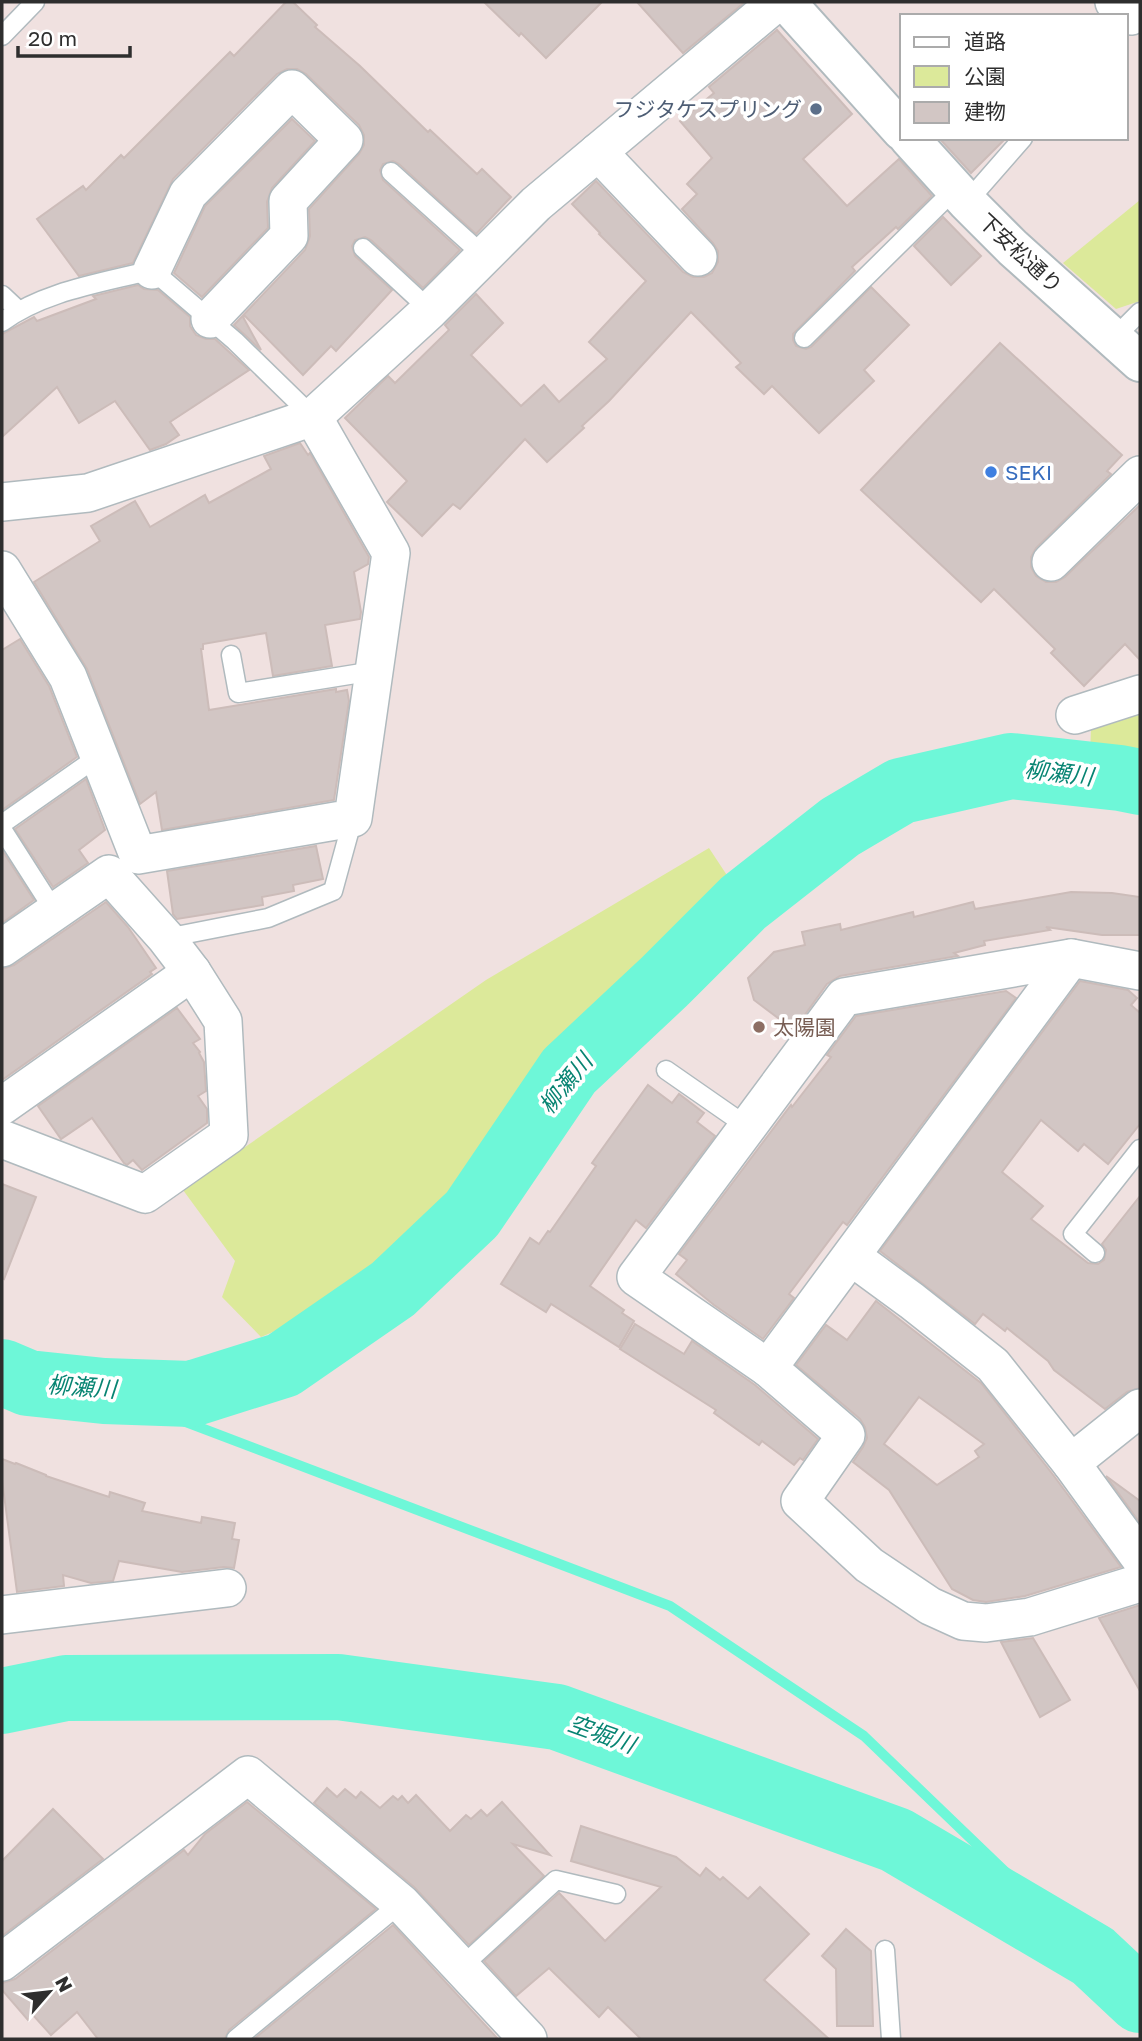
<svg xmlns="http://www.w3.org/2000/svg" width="1142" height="2041" font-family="'Golos Text','Noto Sans JP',sans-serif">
<rect width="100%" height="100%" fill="#f0e1e0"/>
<!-- green -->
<g fill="#dce99a">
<polygon points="1140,200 1140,301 1116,309 1063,263"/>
<polygon points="1140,713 1140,765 1090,756 1091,727"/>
<polygon points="709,848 738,892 561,1056 468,1200 360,1295 261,1337 222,1297 235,1261 183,1190 486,980"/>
</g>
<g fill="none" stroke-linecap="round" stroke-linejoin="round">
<!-- stream -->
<polyline stroke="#6ef7d8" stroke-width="10" points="104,1391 670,1606 864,1736 1093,1956"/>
<!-- river -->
<g stroke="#6ef7d8" stroke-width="66">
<polyline points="2,1372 28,1383 104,1391 191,1394 283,1365 393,1289 472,1214 569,1071 665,981 743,903 840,827 901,791 1011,766 1120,778 1140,782"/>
<polyline points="2,1701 66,1688 338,1687 557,1717 896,1840 1093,1956 1140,2000"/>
</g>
</g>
<!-- building -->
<g fill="#d2c6c4" stroke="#ccbcb9" stroke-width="2" fill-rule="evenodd">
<polygon points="286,2 293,2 317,25 315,27 360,66 428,132 430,130 477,174 482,169 511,197 476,234 399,164 393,161 383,164 380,170 383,180 460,250 423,288 371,240 365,237 355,240 352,246 355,256 392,290 336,351 331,346 303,375 245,316 243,317 261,350 234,325 305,250 310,236 309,209 359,154 364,145 364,135 359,125 306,74 297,69 287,69 277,74 173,179 133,263 79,276 37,219 83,186 86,190 121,155 124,158 230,52 234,56"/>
<polygon points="484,2 602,2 546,58 521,33 519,36"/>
<polygon points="637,2 745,2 683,53"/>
<polygon points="777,30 852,114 803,159 847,206 899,159 932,196 898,229 896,227 852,267 855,271 793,334 793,340 796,346 806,349 811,347 871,287 909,325 864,370 874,381 819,433 772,386 764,394 736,367 741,363 691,312 609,401 582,426 584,428 547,462 525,439 460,509 453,504 422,536 387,502 407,481 345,418 388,376 395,383 449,330 445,325 476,294 503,323 471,355 521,406 544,385 559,402 607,359 589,342 646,281 599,234 600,233 572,204 596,181 683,272 693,277 704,277 712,273 718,262 718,251 713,243 682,209 697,194 687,184 712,158 680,121 714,93 709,87"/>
<polygon points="292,119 315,141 272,188 267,202 268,228 202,297 174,273 205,206"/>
<polygon points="939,138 1006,138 971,173"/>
<polygon points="943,217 981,256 951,285 914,246"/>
<polygon points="138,285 144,289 158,290 190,317 190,326 196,335 206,339 215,339 249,370 170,422 179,435 166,444 150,450 115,401 79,423 57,387 2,437 2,334 34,317 37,321 96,299 93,296"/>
<polygon points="1000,343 1122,455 1107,471 1111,474 1036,548 1031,557 1031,567 1036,576 1046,582 1056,582 1065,577 1140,505 1140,660 1125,644 1084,686 1051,653 1055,649 994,589 981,602 861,490"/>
<polygon points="300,443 308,455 310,453 369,557 368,564 354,572 361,612 360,619 325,625 332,666 273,676 266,633 203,644 203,649 201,649 209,710 336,689 336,692 347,690 349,701 334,800 162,830 156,792 140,804 87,669 34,582 100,541 91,526 135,501 150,527 205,495 209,503 271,469 264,456"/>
<polygon points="20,639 49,686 77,757 2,810 2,650"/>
<polygon points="86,779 105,830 79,850 88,863 53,887 15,829"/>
<polygon points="316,846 323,879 293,885 294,891 262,897 263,905 177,919 173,914 167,871"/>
<polygon points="2,850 34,900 2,923"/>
<polygon points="1071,892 1112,893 1140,897 1140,935 1102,935 1046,927 1050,930 984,941 985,945 954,953 958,956 840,976 827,984 794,1030 754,1000 748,978 774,952 805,945 802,932 840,924 841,930 913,912 914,917 973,902 975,909"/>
<polygon points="106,902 128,927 156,968 150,972 152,974 2,1080 2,969 14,965"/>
<polygon points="1080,981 1128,990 1137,998 1131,1005 1140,1013 1140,1124 1108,1164 1084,1144 1078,1151 1041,1120 1002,1172 1043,1206 1031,1219 1088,1263 1098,1264 1104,1260 1106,1250 1102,1244 1140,1196 1140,1388 1127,1392 1105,1409 1054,1370 1048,1361 1007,1328 1005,1331 983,1314 975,1324 880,1251"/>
<polygon points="1006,991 1016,998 847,1225 843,1222 789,1294 794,1298 763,1339 714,1305 676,1274 687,1260 679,1254 791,1105 792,1107 831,1057 827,1055 856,1016"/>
<polygon points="177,1008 200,1039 193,1043 200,1052 199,1053 204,1062 206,1091 198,1096 207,1109 207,1123 142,1170 133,1160 127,1165 124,1163 92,1118 61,1139 38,1106"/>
<polygon points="648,1085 672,1103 679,1094 704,1113 697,1122 715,1136 646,1228 636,1220 590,1286 624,1310 622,1313 634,1321 619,1347 551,1304 546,1312 501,1284 530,1238 539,1244 548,1231 550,1232 596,1166 592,1163"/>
<polygon points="2,1184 36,1197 4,1279 2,1278"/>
<path d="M876,1301L981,1383L1054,1476L1121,1567L1025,1596L986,1602L973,1600L952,1589L889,1490L853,1462L863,1447L867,1438L865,1427L860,1419L796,1365L826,1325L847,1340ZM919,1397L984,1444L975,1451L979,1457L937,1485L884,1444Z"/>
<polygon points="635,1324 684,1354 692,1341 755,1385 818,1439 803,1460 800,1458 794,1465 762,1441 759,1445 714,1413 716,1410 620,1349"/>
<polygon points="2,1459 15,1464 16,1463 46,1475 46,1476 109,1497 110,1492 145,1503 142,1511 201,1523 202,1517 235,1523 232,1539 239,1540 234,1568 224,1567 182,1572 119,1561 113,1581 91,1583 63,1575 64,1586 17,1592 2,1480"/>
<polygon points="1106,1476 1140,1501 1140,1523"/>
<polygon points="1140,1605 1140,1691 1099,1618"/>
<polygon points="1033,1638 1070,1700 1040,1717 1001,1642"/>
<polygon points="327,1788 337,1797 345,1789 356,1798 361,1792 380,1808 393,1796 398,1800 402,1796 408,1803 416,1795 450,1831 466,1815 471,1819 481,1810 487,1816 502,1802 550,1855 513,1844 544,1876 469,1945 414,1887 314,1803"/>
<polygon points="247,1802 376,1909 229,2030 225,2039 98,2039 77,2012 51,2035 33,2015 28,2020 2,1990 2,1983 15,1979 184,1850 188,1855 205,1834"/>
<polygon points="53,1809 103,1859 2,1936 2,1861"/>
<polygon points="581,1826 676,1857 700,1876 706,1868 720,1880 723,1877 748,1899 760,1887 809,1934 764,1980 829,2039 641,2039 608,2007 599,2017 549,1968 516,1996 484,1961 559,1893 605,1941 661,1887 571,1861"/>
<polygon points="393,1925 498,2039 254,2039"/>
<polygon points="846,1929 871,1951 873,2026 837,2026 836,1969 822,1956"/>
</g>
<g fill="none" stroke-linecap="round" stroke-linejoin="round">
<defs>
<g id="lane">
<polyline points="2,36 35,2"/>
<polyline points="391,172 484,256"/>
<polyline points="967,202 1023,138"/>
<polyline points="363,248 430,310"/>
<polyline points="2,295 18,310"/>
<path d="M2,322C44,291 102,283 152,270L235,341L313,417"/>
<polyline points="804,338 955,189"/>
<polyline points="1114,338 1140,312"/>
<polyline points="231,655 238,693 374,671"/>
<polyline points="2,824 99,756"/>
<polyline points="2,829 55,912"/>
<polyline points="166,938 268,918 333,891 353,818"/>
<polyline points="666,1070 748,1127"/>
<polyline points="1095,1253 1073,1234 1140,1149"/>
<polyline points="885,1950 891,2039"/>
<polyline points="460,1968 556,1880 616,1894"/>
<polyline points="236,2039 401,1903"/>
</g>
<g id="street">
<polyline points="1114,2 1131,16"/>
<polyline points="598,152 698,257"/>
<polyline points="152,270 188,194 292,89 344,140 288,201 289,236 210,319"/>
<polyline points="2,502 88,493 313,417 430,310 536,204 777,2"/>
<polyline points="1051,562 1140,475"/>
<polyline points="2,570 68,677 138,855 353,818 391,553 313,417"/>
<polyline points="1075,715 1140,694"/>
<polyline points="2,948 109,874 166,938 192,972 223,1021 229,1135 145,1194 2,1139"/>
<polyline points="1140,971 1071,958 844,997 636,1277 768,1368 846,1435 800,1501 869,1565 930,1606 963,1621 986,1623 1030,1617 1140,1583"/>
<polyline points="2,1106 192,972"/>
<polyline points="852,1257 912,1301 993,1365 1071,1463 1140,1558"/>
<polyline points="768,1368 1071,958"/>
<polyline points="1071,1463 1140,1408"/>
<polyline points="2,1615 227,1588"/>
<polyline points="2,1962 248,1775 401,1903 528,2039"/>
</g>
<g id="secondary">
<polyline points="786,2 902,131"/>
<polyline points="909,138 967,202 1013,248 1140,362"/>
</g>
</defs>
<!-- lane casing -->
<use href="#lane" stroke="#b0babe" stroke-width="21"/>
<!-- street casing -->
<use href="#street" stroke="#b0babe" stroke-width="40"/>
<!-- secondary casing -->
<use href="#secondary" stroke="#b0babe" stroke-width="42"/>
<!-- lane -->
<use href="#lane" stroke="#fff" stroke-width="18"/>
<!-- street -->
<use href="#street" stroke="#fff" stroke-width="37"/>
<!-- secondary -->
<use href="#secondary" stroke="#fff" stroke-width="38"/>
</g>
<!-- markers -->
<circle fill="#5c6f8a" stroke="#fff" stroke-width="2.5" cx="816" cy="109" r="7"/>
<circle fill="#3f7fe0" stroke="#fff" stroke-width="2.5" cx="991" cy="472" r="7"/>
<circle fill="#8d6e63" stroke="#fff" stroke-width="2.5" cx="759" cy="1027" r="7"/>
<g text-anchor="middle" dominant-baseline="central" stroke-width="7" stroke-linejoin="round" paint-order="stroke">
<!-- service labels -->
<g font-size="21" fill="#4e5e75" stroke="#fff" text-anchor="end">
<text x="802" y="109">フジタケスプリング</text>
</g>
<!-- street labels -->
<g font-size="21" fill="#2e2e2e" stroke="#fff">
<text transform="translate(1021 253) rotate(43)">下安松通り</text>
</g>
<!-- shop labels -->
<g font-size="21" fill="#366cbe" stroke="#fff" text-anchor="start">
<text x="1005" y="472">SEKI</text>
</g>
<!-- education labels -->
<g font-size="21" fill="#785e54" stroke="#fff" text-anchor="start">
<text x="773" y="1027">太陽園</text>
</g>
<!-- water labels -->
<g font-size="23" font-style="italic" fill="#078472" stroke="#fff">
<text transform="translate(1059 772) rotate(7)">柳瀬川</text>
<text transform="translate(565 1083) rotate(-51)">柳瀬川</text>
<text transform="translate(82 1386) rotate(4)">柳瀬川</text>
<text transform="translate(602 1733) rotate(20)">空堀川</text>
</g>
</g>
<!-- border -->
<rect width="1142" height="2041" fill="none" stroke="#2e2e2e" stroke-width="7"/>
<!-- legend -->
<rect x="900" y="14" width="228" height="126" fill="#ffffff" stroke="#ababab" stroke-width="2"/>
<rect x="914" y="37" width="35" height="10" fill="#ffffff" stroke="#ababab" stroke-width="2"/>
<text x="964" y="49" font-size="21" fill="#2e2e2e">道路</text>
<rect x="914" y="66" width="35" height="21" fill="#dce99a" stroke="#ababab" stroke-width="2"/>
<text x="964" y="84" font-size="21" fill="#2e2e2e">公園</text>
<rect x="914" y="102" width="35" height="21" fill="#d2c6c4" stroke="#ababab" stroke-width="2"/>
<text x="964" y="119" font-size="21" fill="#2e2e2e">建物</text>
<!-- north arrow -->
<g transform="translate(49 1992) rotate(62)" stroke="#ffffff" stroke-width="5" paint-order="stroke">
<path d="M0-5L12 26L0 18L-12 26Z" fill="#2e2e2e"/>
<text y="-10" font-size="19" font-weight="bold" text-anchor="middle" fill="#2e2e2e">N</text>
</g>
<!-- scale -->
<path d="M18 46v10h112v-10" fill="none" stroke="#2e2e2e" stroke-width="3.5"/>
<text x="28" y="46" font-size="21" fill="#2e2e2e" stroke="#ffffff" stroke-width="5" paint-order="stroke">20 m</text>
</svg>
